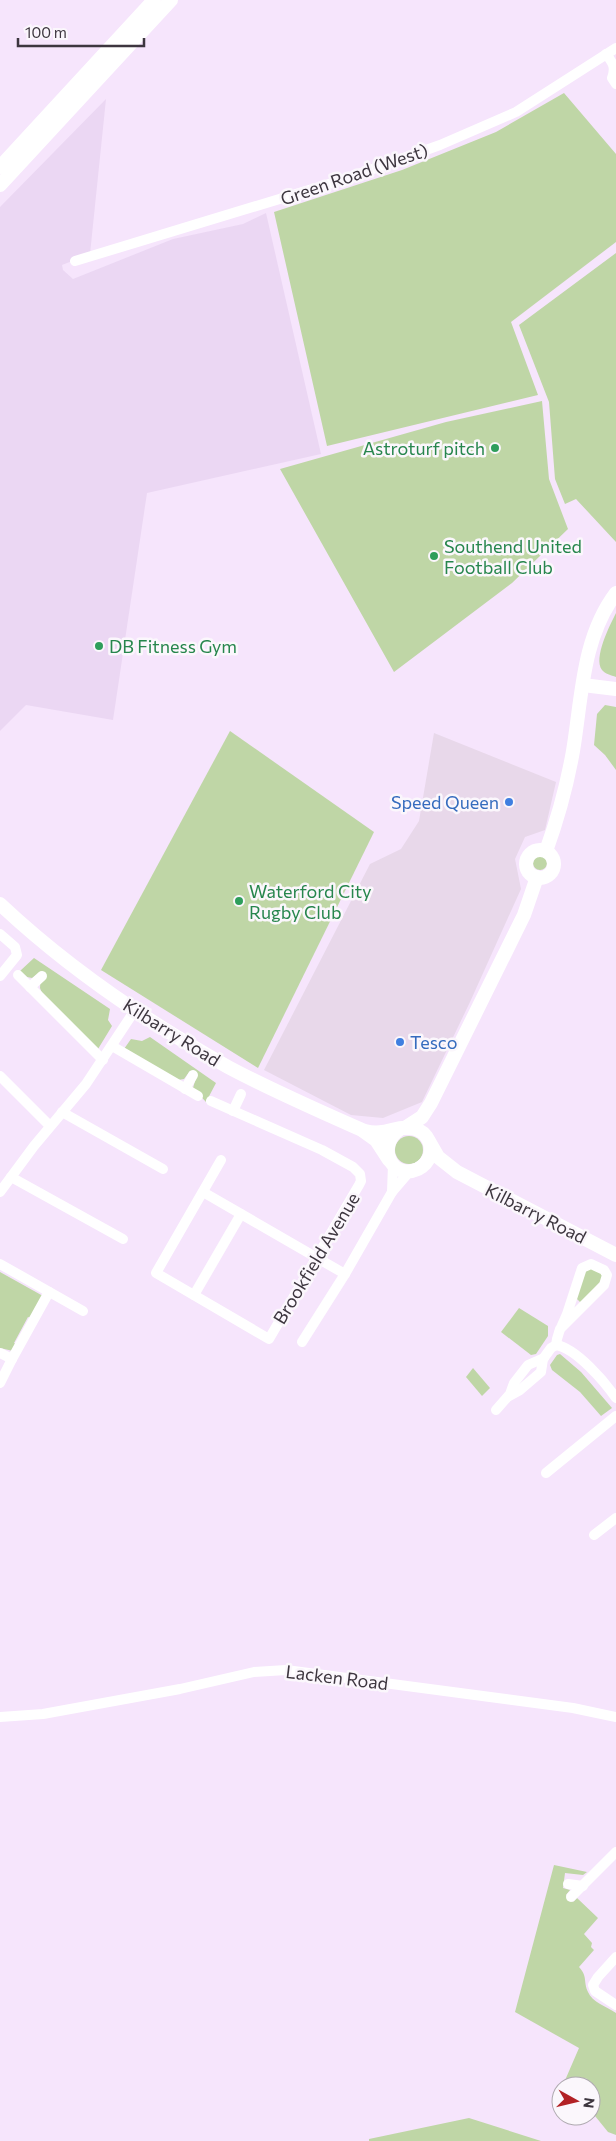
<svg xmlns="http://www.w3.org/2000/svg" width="616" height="2141" font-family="Commissioner,sans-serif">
<rect width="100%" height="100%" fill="#f6e5fc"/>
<!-- commercial -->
<polygon fill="#e8d8ea" points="434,733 556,782 545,830 525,837 515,859 521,889 470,1002 422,1102 383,1118 351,1115 264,1070 370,864 401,849 419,821"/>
<!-- built -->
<polygon fill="#ebd7f3" points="106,99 90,254 62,265 63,270 73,279 173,239 243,224 266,213 321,454 147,493 113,720 26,705 0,731 0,207"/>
<!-- green -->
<g fill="#bfd6a6">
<polygon points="564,93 616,154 616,242 511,322 538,395 327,446 274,212 402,170 496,132"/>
<polygon points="616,253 616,542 576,499 565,504 555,479 549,402 519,325"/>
<polygon points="542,401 549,479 568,529 512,583 394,672 280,469 446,422"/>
<path d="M616,613V677C611,675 605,674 602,670C593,658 610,625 616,613Z"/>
<polygon points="605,705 616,707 616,770 605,755 594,745 597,714"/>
<polygon points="230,731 374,832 258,1068 101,970"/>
<circle cx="540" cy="863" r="7"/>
<polygon points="34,958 110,1009 108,1020 112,1026 98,1049 42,993 40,988 41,972 32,978 27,977 20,971"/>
<polygon points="150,1037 216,1083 206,1102 193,1088 197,1074 190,1071 184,1079 178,1080 124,1049 131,1039 142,1041"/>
<circle cx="409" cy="1150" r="14"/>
<polygon points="590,1268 602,1273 602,1280 583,1301 580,1302 576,1298 584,1272"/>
<polygon points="0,1272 43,1296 31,1318 28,1317 14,1343 16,1344 13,1351 0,1348"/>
<polygon points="519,1308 548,1326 548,1336 536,1354 531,1355 501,1332"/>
<polygon points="560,1354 581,1372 612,1408 601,1416 580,1392 552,1370 550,1365 557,1355"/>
<polygon points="473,1368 490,1388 482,1396 466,1377"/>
<path d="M554,1865L587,1872L583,1875L565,1873L563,1888L570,1890L566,1895L573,1902L577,1898L598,1918L584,1934L592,1943L591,1947L594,1950L579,1967C588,1977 583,1981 588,1992C592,2002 607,2007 616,2013V2135L608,2132L591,2111V2086L563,2085L579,2048L515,2012Z"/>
<polygon points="469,2118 541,2141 369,2141 369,2139"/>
</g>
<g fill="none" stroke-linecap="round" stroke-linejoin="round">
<!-- street -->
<g stroke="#fff" stroke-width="10">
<path d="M606,54C613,63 616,67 612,78L616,84"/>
<polyline points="75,261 342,180 440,145 516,112 616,48"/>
<polyline points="0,934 15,947 17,955 0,976"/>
<polyline points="18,975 103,1060"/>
<polyline points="30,987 42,976"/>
<polyline points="112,1046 198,1096"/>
<polyline points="0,1076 50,1126"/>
<polyline points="185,1089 193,1075"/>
<polyline points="211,1101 322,1150 353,1167 360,1174 361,1181 359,1185 269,1339 156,1273 221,1160"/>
<polyline points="233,1111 241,1094"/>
<polyline points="62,1112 163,1169"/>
<polyline points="11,1177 123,1239"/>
<polyline points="0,1192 34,1146 86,1084 135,1010"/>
<polyline points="203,1192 345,1274 392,1192 410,1171"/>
<polyline points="392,1192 393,1165"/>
<polyline points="0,1264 83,1311"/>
<polyline points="194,1295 241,1214"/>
<polyline points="302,1342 345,1274"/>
<polyline points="556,1345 557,1339 560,1329 604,1285 607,1275 604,1270 591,1264 582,1268 567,1314 559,1332"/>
<path d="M556,1345C576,1348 605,1382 616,1398"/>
<polyline points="0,1353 12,1359 49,1292"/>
<polyline points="0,1383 12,1359"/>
<polyline points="509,1396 520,1390 541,1372 543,1359 551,1348 556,1345"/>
<polyline points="496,1410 510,1394 514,1383 528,1365 544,1358"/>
<polyline points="546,1473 616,1416"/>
<polyline points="594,1535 616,1518"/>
<polyline points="0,1717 43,1714 180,1689 254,1672 286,1670 573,1708 616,1717"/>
<polyline points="568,1884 583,1886"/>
<polyline points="571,1897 616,1852"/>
<polyline points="616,1957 598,1977 593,1985 595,1991 616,2005"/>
</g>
<!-- secondary -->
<g stroke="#fff" stroke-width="14">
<polyline points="0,167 154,0"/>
<polyline points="0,185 171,0"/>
<polyline points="583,685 616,689"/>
<circle cx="540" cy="864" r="14"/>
<path d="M546,851C558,818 567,785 573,751C582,697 582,638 616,593"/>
<path d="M0,904C68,968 146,1021 228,1067C271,1090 317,1110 362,1130L376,1140L389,1160"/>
<polyline points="405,1128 422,1117 431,1103 524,915 537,877"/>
<path d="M365,1131C385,1136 394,1126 410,1128C424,1129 433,1141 430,1155C428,1161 424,1166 418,1169C392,1181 375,1146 400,1129"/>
<polyline points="430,1143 438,1157 457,1172 616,1255"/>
</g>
</g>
<!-- markers -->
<g fill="#2e9e5b" stroke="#fbf7fc" stroke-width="2">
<circle cx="495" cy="448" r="5"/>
<circle cx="434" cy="556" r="5"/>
<circle cx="99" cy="646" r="5"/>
<circle cx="239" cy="901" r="5"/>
</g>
<g fill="#3f7fe0" stroke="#fbf7fc" stroke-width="2">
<circle cx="509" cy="802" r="5"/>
<circle cx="400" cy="1042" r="5"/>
</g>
<g text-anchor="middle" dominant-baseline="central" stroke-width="5" stroke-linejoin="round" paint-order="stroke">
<!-- street labels -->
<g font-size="18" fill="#3d363f" stroke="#fbf7fc">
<text transform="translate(354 174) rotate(-19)">Green Road (West)</text>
<text transform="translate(172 1032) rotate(32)">Kilbarry Road</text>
<text transform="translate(536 1213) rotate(27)">Kilbarry Road</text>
<text transform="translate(316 1258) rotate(-59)">Brookfield Avenue</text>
<text transform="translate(337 1677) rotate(7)">Lacken Road</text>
</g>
<!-- leisure labels -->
<g font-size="18" fill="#27864d" stroke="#fbf7fc" text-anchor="start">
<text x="485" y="448" text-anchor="end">Astroturf pitch</text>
<text x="444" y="546">Southend United<tspan x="444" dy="21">Football Club</tspan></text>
<text x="109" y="646">DB Fitness Gym</text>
<text x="249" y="891">Waterford City<tspan x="249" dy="21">Rugby Club</tspan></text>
</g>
<!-- shop labels -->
<g font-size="18" fill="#366cbe" stroke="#fbf7fc" text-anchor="end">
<text x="499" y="802">Speed Queen</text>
<text x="410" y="1042" text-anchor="start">Tesco</text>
</g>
</g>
<!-- north arrow -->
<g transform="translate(576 2101) rotate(98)"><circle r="24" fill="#fbf7fc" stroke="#afaab0"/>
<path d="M0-4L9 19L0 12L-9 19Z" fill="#b22125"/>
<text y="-8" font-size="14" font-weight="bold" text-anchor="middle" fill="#3d363f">N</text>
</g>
<!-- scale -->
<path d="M18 38v8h126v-8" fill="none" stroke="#3d363f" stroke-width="2.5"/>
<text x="25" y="38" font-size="15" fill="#3d363f" stroke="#fbf7fc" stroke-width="4" paint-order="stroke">100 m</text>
</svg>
